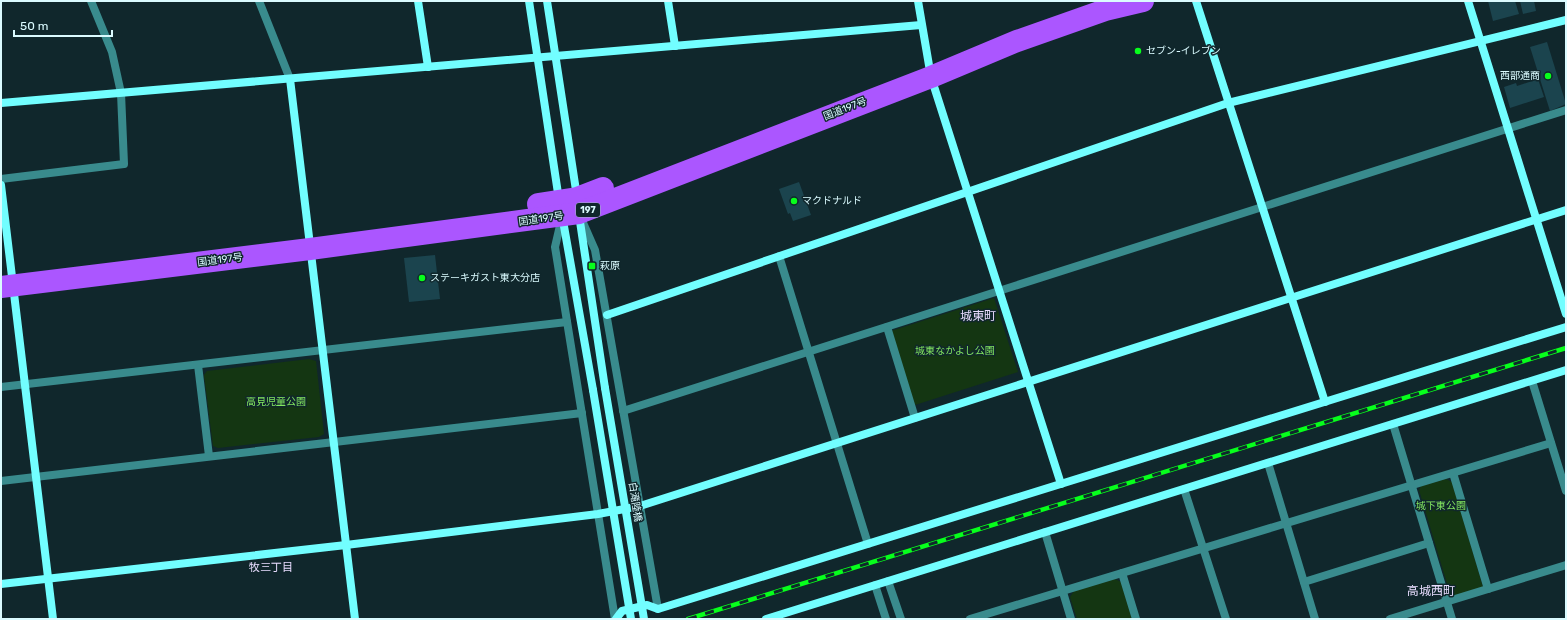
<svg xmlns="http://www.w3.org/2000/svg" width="1567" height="620" font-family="Rubik,'Noto Sans JP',sans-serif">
<rect width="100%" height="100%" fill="#10272c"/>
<!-- green -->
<g fill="#143612">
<polygon points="994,298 1018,372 915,405 891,331"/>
<polygon points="309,359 316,361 324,434 319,437 218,448 213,446 204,375 207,371"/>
<polygon points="1446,479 1452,482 1483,587 1451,597 1419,490 1421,486"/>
<polygon points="1115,579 1121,582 1132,619 1077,619 1070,597 1074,591"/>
</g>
<!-- building -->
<g fill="#1b444e">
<polygon points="1488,1 1515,1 1519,14 1493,21"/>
<polygon points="1520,1 1534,1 1536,11 1523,14"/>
<polygon points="1547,42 1566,104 1550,111 1530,47"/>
<polygon points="1538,79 1544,97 1510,108 1504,87 1516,83 1517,86"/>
<polygon points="799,182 811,215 793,221 790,213 788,214 779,189"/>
<polygon points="435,255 440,299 409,302 404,258"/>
</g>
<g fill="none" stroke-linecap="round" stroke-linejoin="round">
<!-- street -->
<g stroke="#398b8d" stroke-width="8">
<polyline points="259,1 290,79"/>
<polyline points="1,179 124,164 121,93 112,52 91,1"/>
<polyline points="562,217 555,247 615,619"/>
<polyline points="581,218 595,250 658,609"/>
<polyline points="779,256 868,544"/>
<polyline points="887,327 915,418"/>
<polyline points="198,365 209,456"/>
<polyline points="1532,381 1566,491"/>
<polyline points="1,387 567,322"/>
<polyline points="623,411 1566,110"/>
<polyline points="1393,424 1452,619"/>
<polyline points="1268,463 1315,619"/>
<polyline points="1453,473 1488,589"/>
<polyline points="1,481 582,413"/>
<polyline points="1184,489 1226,619"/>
<polyline points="1045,532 1071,619"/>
<polyline points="1122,573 1136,619"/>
<polyline points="888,581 901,619"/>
<polyline points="1304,582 1429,543"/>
<polyline points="875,585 886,619"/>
<polyline points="970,619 1551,443"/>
<polyline points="1390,619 1566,565"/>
</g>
<!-- secondary -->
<g stroke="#72feff" stroke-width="8">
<polyline points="418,1 428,67"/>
<polyline points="529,1 559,200"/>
<polyline points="547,1 577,197"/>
<polyline points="668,1 675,46"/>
<polyline points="918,1 931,77 1061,484"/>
<polyline points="1196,1 1325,402"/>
<polyline points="1468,1 1566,314"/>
<polyline points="290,79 355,619"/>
<polyline points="1,103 921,25"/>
<polyline points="1,185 53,619"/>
<polyline points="562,215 593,390"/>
<polyline points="579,215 605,388"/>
<polyline points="607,315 1228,103 1566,20"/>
<polyline points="1,584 346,545 598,514 640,506 1566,210"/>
<polyline points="616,619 622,611 647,605 658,609 1566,327"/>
<polyline points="766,619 1566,370"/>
</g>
<!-- highway -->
<g stroke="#ab56ff" stroke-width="22">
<polyline points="538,204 577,198 603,188"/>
<polyline points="1,287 310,249 579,213 931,77 1017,41 1105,10 1143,1"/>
</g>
<defs>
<polyline id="rail" points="688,619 1566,348"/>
</defs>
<!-- rail casing -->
<use href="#rail" stroke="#07ff1c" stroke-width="4.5"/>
<!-- rail -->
<use href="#rail" stroke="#10272c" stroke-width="3" stroke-dasharray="9" stroke-linecap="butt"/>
<!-- secondary-bridge -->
<g stroke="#72feff" stroke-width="8">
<polyline points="605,388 644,619"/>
<polyline points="593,390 631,619"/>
</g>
</g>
<!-- markers -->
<g fill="#07ff1c" stroke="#10272c" stroke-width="1.5">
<circle cx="1138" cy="51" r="4"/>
<circle cx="1548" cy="76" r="4"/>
<circle cx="794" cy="201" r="4"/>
<rect x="588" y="262" width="8" height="8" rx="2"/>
<circle cx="422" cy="278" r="4"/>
</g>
<g text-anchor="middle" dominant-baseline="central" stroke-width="3" stroke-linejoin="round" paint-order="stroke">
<!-- shield labels -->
<rect fill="#10272c" stroke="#9ebbc0" stroke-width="1" x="576" y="203" width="24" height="14" rx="3"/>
<g font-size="9" font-weight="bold" fill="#dbfbff">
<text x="588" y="210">197</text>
</g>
<!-- poi labels -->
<g font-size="10" fill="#dbfbff" stroke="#10272c" text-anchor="start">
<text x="1146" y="51">セブン-イレブン</text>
<text x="1540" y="76" text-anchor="end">西部通商</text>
<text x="802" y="201">マクドナルド</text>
<text x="600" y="266">萩原</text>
<text x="430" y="278">ステーキガスト東大分店</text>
</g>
<!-- street labels -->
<g font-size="10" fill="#dbfbff" stroke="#10272c">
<text transform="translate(845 109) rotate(-21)">国道197号</text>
<text transform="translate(541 219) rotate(-8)">国道197号</text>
<text transform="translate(220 260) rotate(-7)">国道197号</text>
<text transform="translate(635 502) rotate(81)">白滝陸橋</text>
</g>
<!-- park labels -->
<g font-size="10" fill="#83e75f" stroke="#10272c">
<text x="955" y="351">城東なかよし公園</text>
<text x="276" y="402">高見児童公園</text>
<text x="1441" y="506">城下東公園</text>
</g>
<!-- neighbourhood labels -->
<g font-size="11" fill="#e9ddff" stroke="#10272c">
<text x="271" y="567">牧三丁目</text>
</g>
<!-- quarter labels -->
<g font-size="12" fill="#e9ddff" stroke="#10272c">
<text x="978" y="316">城東町</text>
<text x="1431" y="591">高城西町</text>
</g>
</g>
<!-- border -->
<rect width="1567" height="620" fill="none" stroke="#dbfbff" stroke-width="4"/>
<!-- scale -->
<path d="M14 30v6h98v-6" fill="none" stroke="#dbfbff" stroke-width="2"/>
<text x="20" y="30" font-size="12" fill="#dbfbff" stroke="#10272c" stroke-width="3" paint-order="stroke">50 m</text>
</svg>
